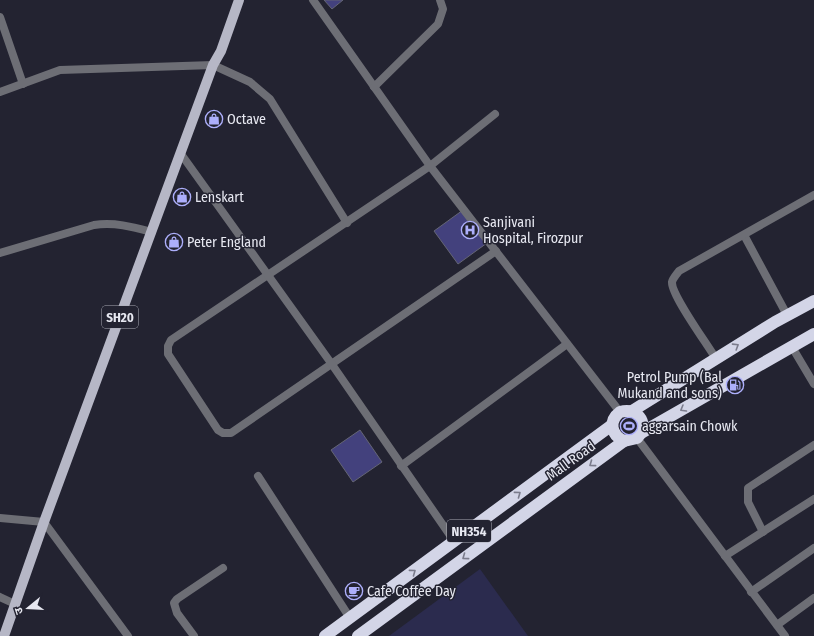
<svg xmlns="http://www.w3.org/2000/svg" width="814" height="636" font-family="'Fira Sans Condensed','Noto Sans Devanagari',sans-serif">
<rect width="100%" height="100%" fill="#232331"/>
<!-- green -->
<polygon fill="#2b2b4e" points="480,569 528,636 389,636"/>
<!-- building -->
<g fill="#43417d" stroke="#646575">
<polygon points="324,0 343,0 332,9"/>
<polygon points="463,210 487,243 458,264 434,231"/>
<polygon points="360,430 382,462 353,482 331,450"/>
</g>
<g fill="none" stroke-linecap="round" stroke-linejoin="round">
<!-- street -->
<g stroke="#6d6e75" stroke-width="8">
<polyline points="313,0 430,166 620,412"/>
<polyline points="0,17 23,84"/>
<polyline points="374,87 438,24 443,9 440,0"/>
<polyline points="0,92 60,70 213,65 250,82 270,99 347,223"/>
<polyline points="495,114 430,166 171,340 168,346 168,354 218,430 223,433 231,433 496,251"/>
<polyline points="181,154 331,363 454,541"/>
<polyline points="744,235 787,315"/>
<path d="M0,253L94,225C115,222 133,227 152,232"/>
<polyline points="792,347 814,384"/>
<path d="M716,359C708,345 671,295 672,282C673,278 677,274 679,271L814,195"/>
<polyline points="637,438 785,636"/>
<polyline points="401,466 567,344"/>
<polyline points="258,476 350,618"/>
<polyline points="0,518 44,522 128,636"/>
<polyline points="763,532 748,502 748,488 814,445"/>
<polyline points="725,556 814,499"/>
<polyline points="751,592 814,548"/>
<polyline points="0,597 15,604"/>
<polyline points="777,625 814,598"/>
<polyline points="194,636 177,613 174,603 177,599 223,568"/>
</g>
<!-- primary -->
<polyline stroke="#b6b7c6" stroke-width="10" points="4,636 44,522 213,65 221,51 239,0"/>
<!-- highway -->
<g stroke="#d3d5e7" stroke-width="12">
<polyline points="632,411 775,322 814,301"/>
<path d="M624,441C611,435 608,421 620,412C634,408 647,418 641,433"/>
<polyline points="325,636 612,425"/>
<polyline points="358,636 624,441 637,438 641,433 814,334"/>
</g>
</g>
<!-- one-way arrows -->
<defs><path id="oneway-chevron" d="M-2-3.5L2.5 0L-2 3.5" fill="none" stroke-width="1.6" stroke-linecap="round" stroke-linejoin="round"/></defs>
<g stroke="#7b7c8c">
<use href="#oneway-chevron" transform="translate(736 346) rotate(-32)"/>
<use href="#oneway-chevron" transform="translate(683 409) rotate(150)"/>
<use href="#oneway-chevron" transform="translate(592 464) rotate(144)"/>
<use href="#oneway-chevron" transform="translate(518 494) rotate(-36)"/>
<use href="#oneway-chevron" transform="translate(465 557) rotate(144)"/>
<use href="#oneway-chevron" transform="translate(413 572) rotate(-36)"/>
</g>
<!-- icons -->
<defs>
<symbol id="shop-ring" viewBox="-11 -11 22 22"><circle r="9.5" fill="#232331" stroke="#adaffb" stroke-width="1.5"/><path d="M-5-2.5h2.3a2.7 3.5 0 0 1 5.4 0H5L5.5 6h-11ZM-1.5-2.5h3a1.5 2.3 0 0 0-3 0Z" fill="#adaffb"/></symbol>
<symbol id="hospital-ring" viewBox="-11 -11 22 22"><circle r="9.5" fill="#232331" stroke="#adaffb" stroke-width="1.5"/><path d="M-5-5h3v3.5h4V-5h3V5h-3V1.5h-4V5h-3Z" fill="#adaffb"/></symbol>
<symbol id="fuel-ring" viewBox="-11 -11 22 22"><circle r="9.5" fill="#232331" stroke="#adaffb" stroke-width="1.5"/><path d="M-5.5-6h7V0h2V4h1.3V-2.5L3-4.5l.8-.8L6-3V5H2.5V1h-1V6h-7ZM-4.2-4.7v3.2H.2V-4.7Z" fill="#adaffb"/></symbol>
<symbol id="stadium-ring" viewBox="-11 -11 22 22"><circle r="9.5" fill="#232331" stroke="#adaffb" stroke-width="1.5"/><path d="M0-5a6.5 5 0 1 0 0 10a6.5 5 0 1 0 0-10ZM-3.5-1.8h7v3.6h-7Z" fill="#adaffb"/></symbol>
<symbol id="cafe-ring" viewBox="-11 -11 22 22"><circle r="9.5" fill="#232331" stroke="#adaffb" stroke-width="1.5"/><path d="M-5.5-4.5H6V0H3Q3 3.5 0 3.5H-2.5Q-5.5 3.5-5.5 0ZM3-3.2v2h1.7v-2ZM-6 4.5H4V6H-6Z" fill="#adaffb"/></symbol>
</defs>
<g fill-rule="evenodd">
<use href="#shop-ring" x="204" y="109" width="20" height="20"/>
<use href="#shop-ring" x="172" y="187" width="20" height="20"/>
<use href="#hospital-ring" x="460" y="220" width="20" height="20"/>
<use href="#shop-ring" x="164" y="232" width="20" height="20"/>
<use href="#fuel-ring" x="725" y="375" width="20" height="20"/>
<use href="#stadium-ring" x="619" y="416" width="20" height="20"/>
<use href="#cafe-ring" x="344" y="581" width="20" height="20"/>
</g>
<g text-anchor="middle" dominant-baseline="central" stroke-width="3" stroke-linejoin="round" paint-order="stroke">
<!-- shield labels -->
<g fill="#232331" stroke="#acadb7" stroke-width="1">
<rect x="102" y="306" width="36" height="22" rx="3"/>
<rect x="447" y="520" width="44" height="22" rx="3"/>
</g>
<g font-size="13" font-weight="bold" fill="#e7e8f1">
<text x="120" y="317">SH20</text>
<text x="469" y="531">NH354</text>
</g>
<!-- poi labels -->
<g font-size="14" fill="#e7e8f1" stroke="#232331" text-anchor="start">
<text x="227" y="119">Octave</text>
<text x="195" y="197">Lenskart</text>
<text x="483" y="222">Sanjivani<tspan x="483" dy="16">Hospital, Firozpur</tspan></text>
<text x="187" y="242">Peter England</text>
<text x="722" y="377" text-anchor="end">Petrol Pump (Bal<tspan x="722" dy="16">Mukand and sons)</tspan></text>
<text x="642" y="426">aggarsain Chowk</text>
<text x="367" y="591">Cafe Coffee Day</text>
</g>
<!-- street labels -->
<g font-size="14" fill="#e7e8f1" stroke="#232331">
<text transform="translate(571 461) rotate(-36)">Mall Road</text>
</g>
</g>
<!-- north arrow -->
<g transform="translate(28 608) rotate(252)" stroke="#232331" stroke-width="3" paint-order="stroke">
<path d="M0-3L7 15L0 10L-7 15Z" fill="#e7e8f1"/>
<text y="-6" font-size="11" font-weight="bold" text-anchor="middle" fill="#e7e8f1">उ</text>
</g>
</svg>
